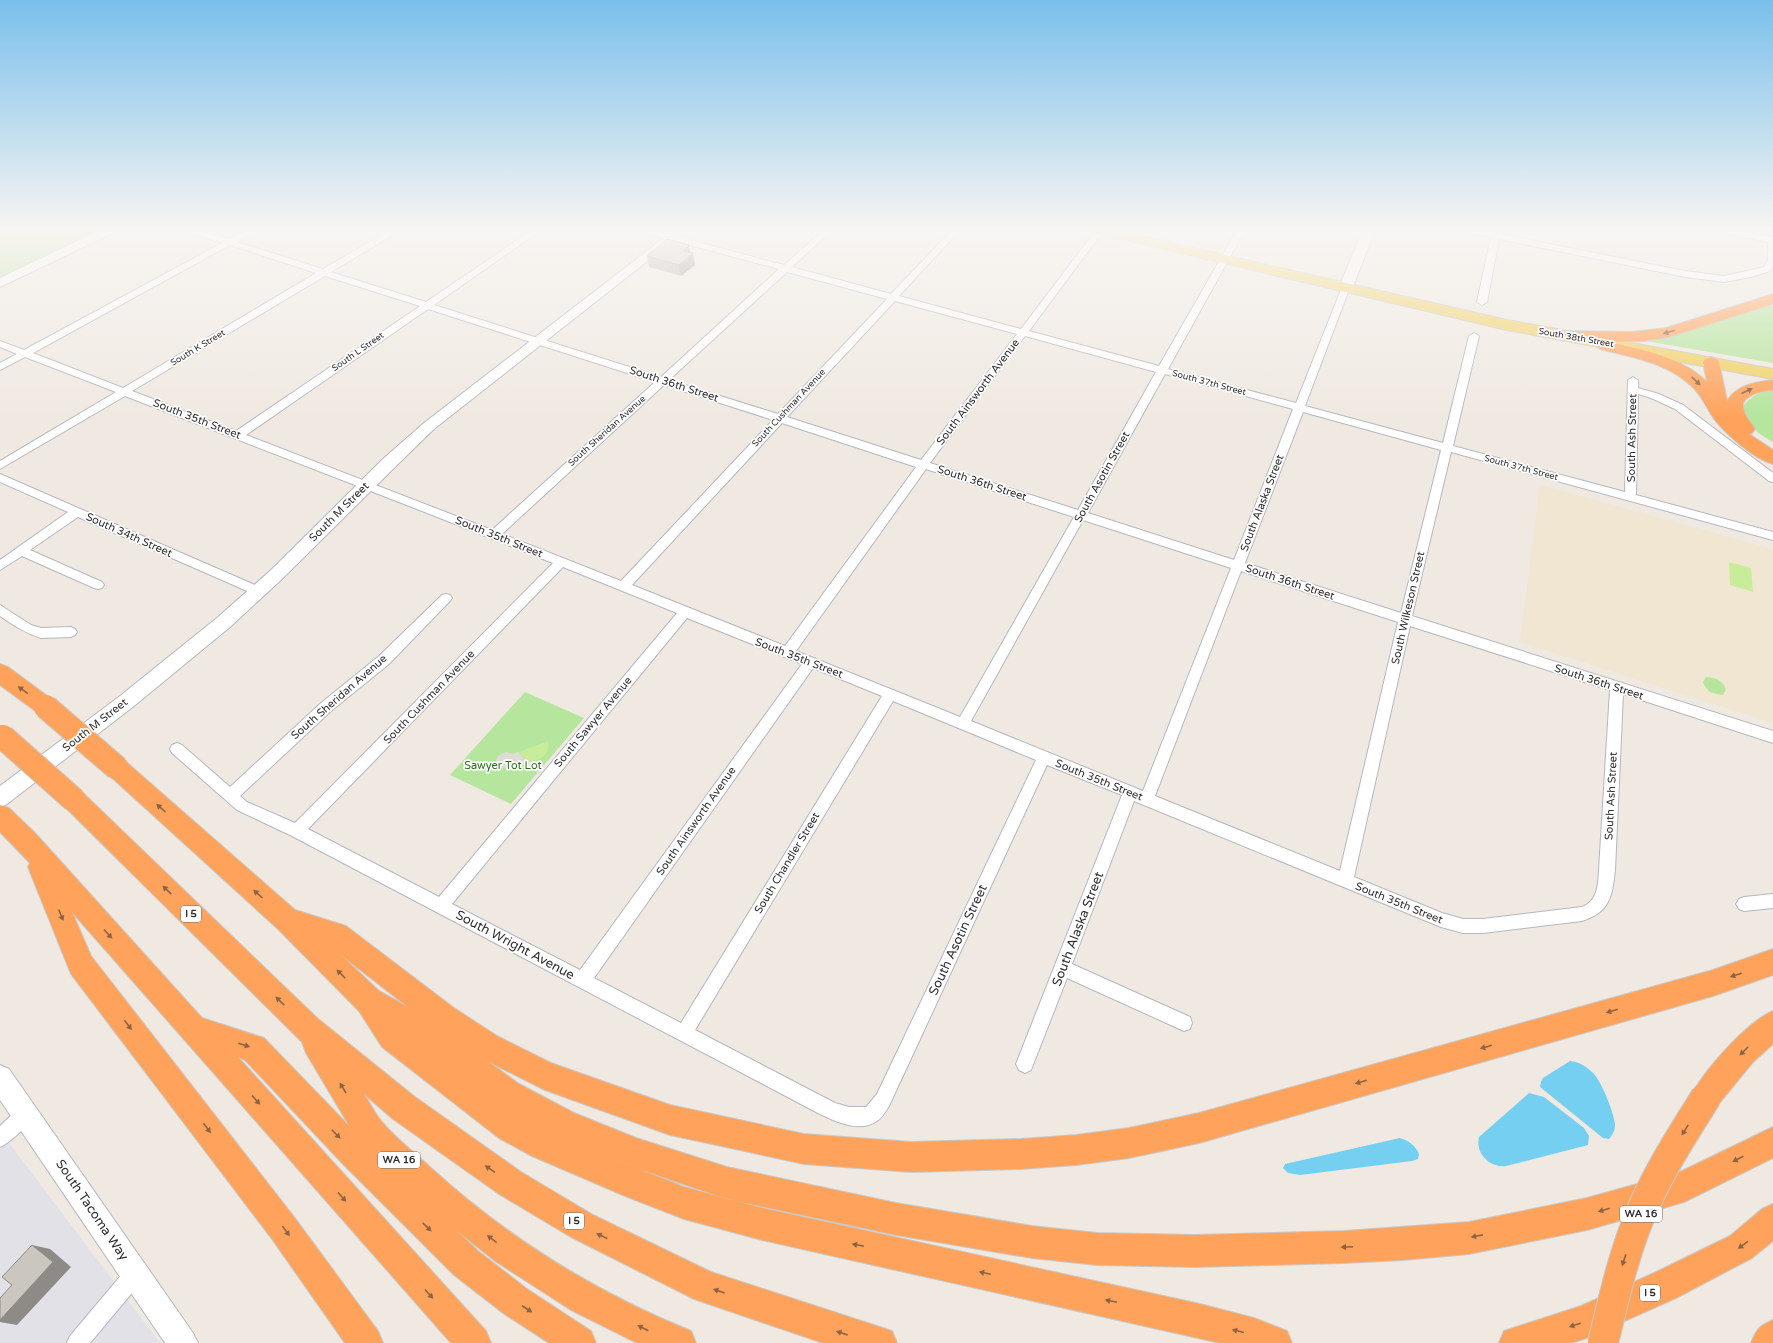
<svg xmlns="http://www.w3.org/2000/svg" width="1773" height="1343" font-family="'Varela Round',sans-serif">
<rect width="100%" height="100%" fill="#efe9e1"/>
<!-- industrial -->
<polygon fill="#e3e1e8" points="0,1131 160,1343 0,1343"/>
<!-- education -->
<polygon fill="#f0e6d1" points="1540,485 1773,549 1773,723 1520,642"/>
<!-- green -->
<g fill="#b6e59e">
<polygon points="7,230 98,230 0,279 0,233"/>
<polygon points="1773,304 1773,363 1640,340 1670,336 1716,323"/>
<path d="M1773,390V442C1756,433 1746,424 1744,405C1753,395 1760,391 1773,390Z"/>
<path d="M1706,677C1716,678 1722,680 1726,689L1723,695C1712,694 1707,692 1703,682Z"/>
<polygon points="525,692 584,718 511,804 450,775"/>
</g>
<!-- pitch -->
<g fill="#c9ec9a">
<polygon points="1729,562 1751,568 1753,592 1730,585"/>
<path d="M548,741C551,755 539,763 526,760L519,752Z"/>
</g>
<!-- plaza -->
<polygon fill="#dfdcd8" points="506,752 513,754 518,752 526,760 540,765 545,765 537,774 536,770 518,761 515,761 509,767 500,768 497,766 496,760 498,756"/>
<!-- water -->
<g fill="#75cff0">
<path d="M1570,1061C1580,1062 1587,1067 1594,1074C1602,1083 1614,1113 1615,1125C1615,1131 1612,1135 1609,1139L1603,1138L1540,1087L1541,1082L1543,1078Z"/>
<path d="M1529,1093L1544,1097L1584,1128L1589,1136L1588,1145L1506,1166C1489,1168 1475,1153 1479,1137Z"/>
<path d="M1400,1138C1409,1141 1415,1145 1419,1154L1418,1159L1412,1161L1300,1175L1288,1173L1283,1168L1285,1164Z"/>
</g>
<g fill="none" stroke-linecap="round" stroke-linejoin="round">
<defs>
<g id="street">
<path d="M187,230H198L229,239L246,230H256L255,232L237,242L323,269L390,230H399L398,232L331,272L426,302L532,230H541L434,305L661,377L779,269L641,232L640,230H652L784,265L824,230H832L792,267L891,294L952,230H960L899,296L1021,329L1096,230H1104L1029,331L1159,366L1237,230H1245L1168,369L1296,403L1342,287L1346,284L1350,287L1305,406L1443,443L1469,336L1474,333L1479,336L1453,446L1625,492L1628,380L1633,377L1638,380V388L1659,394L1683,405L1773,473V482L1769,481L1675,409L1651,398L1638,394L1636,495L1773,532V540L1451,452L1412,616L1773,731V743L1623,694L1615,870C1612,897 1610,912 1582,921L1483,933H1463L1441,927L1134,801L1072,964L1190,1017L1192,1023L1190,1029L1184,1031L1067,978L1031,1070L1025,1073L1019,1070L1016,1064L1122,795L1047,765L889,1106C886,1111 882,1118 877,1121C859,1134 832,1120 816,1112L292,836L237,810L172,753L170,749L172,745L177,743L182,745L230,787L321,703L379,656L442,595L446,594L450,595L452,598L450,601L389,664L331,711L240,796L247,802L295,823L553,563L417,509L125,396L0,469V461L116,392L25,357L0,370V363L17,354L0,347V341L24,350L222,243L188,232ZM230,245L316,273L123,388L33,353ZM787,272L887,299L778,414L669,380ZM325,276L420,306L236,431L132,391ZM895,301L1017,334L921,460L787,417ZM428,309L655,382L492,530L246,435ZM1025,336L1156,372L1078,510L930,463ZM1165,374L1293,409L1234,560L1088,513ZM664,385L773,420L621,581L502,534ZM1303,412L1441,450L1401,613L1245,563ZM782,423L916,467L785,646L632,585ZM926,469L1074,517L960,717L796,651ZM1083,520L1231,568L1143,791L971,721ZM563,567L677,613L439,897L308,829ZM1241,571L1398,622L1340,871L1155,796ZM687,618L802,664L580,970L452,904ZM1410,626L1610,690L1599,870C1598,884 1598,901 1582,907L1483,919H1463L1442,913L1354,877ZM813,668L882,696L681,1023L594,978ZM893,701L1036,760L877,1094L866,1107H849L835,1103L695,1030Z"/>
<polygon points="1464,230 1479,230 1492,232 1493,230 1501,230 1500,234 1685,271 1724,276 1764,267 1768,260 1768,242 1721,232 1717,230 1732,230 1773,237 1773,266 1770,271 1751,277 1724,282 1685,277 1499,239 1487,302 1482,305 1477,302 1491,237 1465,232"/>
<polygon points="0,474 262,588 264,591 262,594 258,595 254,594 78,517 30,550 102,582 104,585 102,588 98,589 94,588 22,556 0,570 0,560 68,512 0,482"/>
<path d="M0,605L31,625L41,628L71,627L75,629L77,632L75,635L71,637L41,638C25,633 13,625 0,616Z"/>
<polygon points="1773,894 1773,908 1744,911 1739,909 1736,904 1739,899 1744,897"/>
<path d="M26,1104L32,1107L35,1113C30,1124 11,1142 0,1147V1126L20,1107Z"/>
<polygon points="135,1264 142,1267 145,1274 142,1281 90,1343 67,1343 70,1336 128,1267"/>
</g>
<g id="secondary">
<polygon points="100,230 115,230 113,233 0,287 0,278"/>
<polygon points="674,230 687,230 434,429 395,467 282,579 230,627 134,706 7,804 0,807 0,786 120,696 218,617 270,571 383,459 424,423"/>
<polygon points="1363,230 1375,230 1353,287 1351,290 1341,290 1339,287"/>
<polygon points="0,1065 9,1069 193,1333 198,1343 165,1343 0,1100"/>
</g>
<polygon id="primary" points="1093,230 1116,230 1507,320 1773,369 1773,379 1507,330 1100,234 1095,233"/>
<g id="highway">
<path d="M1773,294V304L1669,337L1644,341L1609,342C1642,350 1681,356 1707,382L1703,362L1705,359L1711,357L1717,359L1719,362L1727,401C1737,385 1755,382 1773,380V390C1762,391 1749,393 1743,403C1743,415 1749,420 1755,429L1752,433L1749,434L1773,450V464C1754,459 1727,435 1715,420C1706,407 1701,393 1688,383C1664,362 1630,357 1600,349L1598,346L1600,343L1604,342L1568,341L1562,339L1560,336L1562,333L1568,331L1631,332L1666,328Z"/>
<polygon points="0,664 8,667 54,701 57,707 54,713 46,716 38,713 0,685"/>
<path d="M117,758L125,761L295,910L346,926L454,1008L497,1036L551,1063L670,1105L804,1134L911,1142L1021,1139L1076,1135L1129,1128L1199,1113L1713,970L1773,949V975L1713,996L1199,1143L1129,1158L1076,1165L1021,1169L911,1172L804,1164L670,1135L545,1090L489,1062L519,1084L574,1113L636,1138L727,1167L896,1203L1032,1226L1097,1233L1195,1235L1344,1231L1469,1222L1587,1198L1680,1172L1773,1127V1158L1684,1202L1587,1230L1469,1254L1403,1260L1344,1263L1195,1267L1097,1265L1032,1258L896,1235L727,1199L636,1168L591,1150L684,1187L762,1208L1200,1304L1254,1318L1287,1331L1292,1343H1220L762,1240L684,1219L625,1196L532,1156L499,1138L382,1047L359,1011L278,929L109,775L105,768L109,761ZM341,955L408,1007L379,991Z"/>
<path d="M74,790L83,793L317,1018L415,1097L521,1172L593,1215L711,1272L892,1331L897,1343H823L694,1299L571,1237L499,1194L393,1119L364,1094C370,1103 375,1114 382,1122C396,1139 415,1153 431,1168C509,1239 593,1291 691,1331L696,1343H637L571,1310L495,1261L456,1230L478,1251L527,1289L591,1331L596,1343H549L503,1313L454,1275L343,1164L245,1060L238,1057L486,1331L491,1343H451L72,912L91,956L294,1217L378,1331L383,1343H345L272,1239L71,974L28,867L30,863L0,832V805L9,808L35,833L202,1018L264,1038L350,1127L306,1053L302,1042L65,807L62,800L65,793Z"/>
<path d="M1773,1011V1044L1753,1062L1716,1107L1706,1112L1696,1107L1691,1097C1702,1072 1748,1021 1773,1011Z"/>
<polygon points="1773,1204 1773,1241 1752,1258 1676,1298 1584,1339 1571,1343 1499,1343 1504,1331 1581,1306 1652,1274 1730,1236 1762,1209"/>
<path d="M1773,1320V1343H1751C1757,1329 1759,1326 1773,1320Z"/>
</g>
</defs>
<!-- street casing -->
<use href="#street" stroke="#b4b7c1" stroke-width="2"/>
<!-- secondary casing -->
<use href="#secondary" stroke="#b4b7c1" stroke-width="2"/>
<!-- primary casing -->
<use href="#primary" stroke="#c9c9c9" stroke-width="2"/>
<!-- highway casing -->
<use href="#highway" stroke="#c9c9c9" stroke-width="2"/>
<!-- street -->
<use href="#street" fill="#fff" fill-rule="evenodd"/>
<!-- secondary -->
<use href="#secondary" fill="#fff" fill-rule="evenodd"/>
<!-- primary -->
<use href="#primary" fill="#f2d163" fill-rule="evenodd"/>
<!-- highway -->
<use href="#highway" fill="#ffa35c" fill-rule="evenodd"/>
<defs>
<g id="highway-bridge-far1">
<polyline points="46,707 117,768"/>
<polyline points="3,737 74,800"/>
</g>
<path id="highway-bridge" d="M1603,1343C1613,1302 1622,1261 1637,1223C1654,1178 1681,1137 1706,1097"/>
</defs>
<!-- highway-bridge-far1 casing -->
<use href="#highway-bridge-far1" stroke="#c9c9c9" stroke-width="26" stroke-linecap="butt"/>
<!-- highway-bridge casing -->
<use href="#highway-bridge" stroke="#c9c9c9" stroke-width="32" stroke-linecap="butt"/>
<!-- highway-bridge-far1 -->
<use href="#highway-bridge-far1" stroke="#ffa35c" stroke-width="24"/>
<!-- highway-bridge -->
<use href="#highway-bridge" stroke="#ffa35c" stroke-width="30"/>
</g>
<!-- wall -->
<polygon fill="#afaba4" points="689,245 690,253 695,265 681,276 649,267 647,256"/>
<!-- shaded-wall -->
<g fill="#8e8b86">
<polygon points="689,245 691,255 693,253 695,265 681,276 679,265 683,251"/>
<polygon points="32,1245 50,1249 71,1267 17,1325 0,1322 0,1320"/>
</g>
<!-- building -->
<g fill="#cbc7bf" stroke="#8e8b86">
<polygon points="667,239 689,245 683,251 693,253 679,265 647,256"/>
<polygon points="32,1245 53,1262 0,1320 0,1298 12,1285 2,1277"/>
</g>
<!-- one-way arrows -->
<defs><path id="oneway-solid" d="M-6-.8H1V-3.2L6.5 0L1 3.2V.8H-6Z"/></defs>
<g fill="#8c6343">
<use href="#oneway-solid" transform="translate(1669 332) rotate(165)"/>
<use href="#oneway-solid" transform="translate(1696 381) rotate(43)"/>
<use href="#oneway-solid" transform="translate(1747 391) rotate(-25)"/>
<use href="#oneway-solid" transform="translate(23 690) rotate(-144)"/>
<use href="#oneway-solid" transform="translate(161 808) rotate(-138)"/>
<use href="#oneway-solid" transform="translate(167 890) rotate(-136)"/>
<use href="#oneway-solid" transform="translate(258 894) rotate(-138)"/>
<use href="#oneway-solid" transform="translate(61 915) rotate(68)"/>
<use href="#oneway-solid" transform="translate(108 934) rotate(48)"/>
<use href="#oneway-solid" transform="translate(341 974) rotate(-135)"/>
<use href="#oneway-solid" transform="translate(1736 975) rotate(162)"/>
<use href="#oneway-solid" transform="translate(280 1001) rotate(-136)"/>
<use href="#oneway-solid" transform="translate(1612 1011) rotate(164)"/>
<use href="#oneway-solid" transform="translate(128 1025) rotate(53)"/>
<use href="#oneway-solid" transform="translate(244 1045) rotate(17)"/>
<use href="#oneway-solid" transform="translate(1486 1047) rotate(164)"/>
<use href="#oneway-solid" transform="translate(1744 1051) rotate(135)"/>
<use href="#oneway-solid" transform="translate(1361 1082) rotate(164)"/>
<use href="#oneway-solid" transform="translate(343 1088) rotate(-121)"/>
<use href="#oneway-solid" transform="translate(256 1100) rotate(48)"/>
<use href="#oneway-solid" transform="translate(207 1128) rotate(53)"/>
<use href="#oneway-solid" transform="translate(1685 1130) rotate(122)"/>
<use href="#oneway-solid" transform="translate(336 1134) rotate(46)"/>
<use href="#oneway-solid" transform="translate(1738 1159) rotate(153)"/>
<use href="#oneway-solid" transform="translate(490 1169) rotate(-145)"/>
<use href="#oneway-solid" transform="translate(342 1197) rotate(48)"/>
<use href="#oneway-solid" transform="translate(1604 1210) rotate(164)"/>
<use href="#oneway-solid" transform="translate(427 1227) rotate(44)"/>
<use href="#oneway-solid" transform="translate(286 1231) rotate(54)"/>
<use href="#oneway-solid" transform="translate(602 1236) rotate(-154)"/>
<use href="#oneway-solid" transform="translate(1477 1236) rotate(169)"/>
<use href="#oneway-solid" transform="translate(492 1239) rotate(-142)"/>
<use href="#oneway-solid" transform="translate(858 1245) rotate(-168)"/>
<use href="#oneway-solid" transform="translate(1743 1245) rotate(144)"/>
<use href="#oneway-solid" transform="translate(1347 1247) rotate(177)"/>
<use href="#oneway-solid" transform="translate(1624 1260) rotate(108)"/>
<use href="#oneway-solid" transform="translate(985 1273) rotate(-168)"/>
<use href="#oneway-solid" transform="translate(719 1291) rotate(-161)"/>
<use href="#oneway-solid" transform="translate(429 1294) rotate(48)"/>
<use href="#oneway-solid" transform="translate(1111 1301) rotate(-168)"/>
<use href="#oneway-solid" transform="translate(527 1309) rotate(33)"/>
<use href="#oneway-solid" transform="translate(1575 1325) rotate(163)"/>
<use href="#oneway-solid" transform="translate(643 1328) rotate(-153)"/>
<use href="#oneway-solid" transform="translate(1238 1331) rotate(-166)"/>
<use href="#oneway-solid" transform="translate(842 1333) rotate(-161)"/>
</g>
<!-- sky -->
<linearGradient id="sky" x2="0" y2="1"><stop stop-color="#7abfeb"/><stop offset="0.55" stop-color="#f8f5f2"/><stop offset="1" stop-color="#f8f5f2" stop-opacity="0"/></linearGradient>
<rect width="1773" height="418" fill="url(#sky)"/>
<g text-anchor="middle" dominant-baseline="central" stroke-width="3.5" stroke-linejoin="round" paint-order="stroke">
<!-- far-street labels -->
<g font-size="9" fill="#2e2e2e" stroke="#fff">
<text transform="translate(1576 338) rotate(10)">South 38th Street</text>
<text transform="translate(198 348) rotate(-31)">South K Street</text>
<text transform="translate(358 352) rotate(-35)">South L Street</text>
<text transform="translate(1209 383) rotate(15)">South 37th Street</text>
<text transform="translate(789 408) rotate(-47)">South Cushman Avenue</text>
<text transform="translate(607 431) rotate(-42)">South Sheridan Avenue</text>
<text transform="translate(1521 468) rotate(15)">South 37th Street</text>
</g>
<!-- shield labels -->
<g fill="#fff" stroke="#6d6d6d" stroke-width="1">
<rect x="181" y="906" width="20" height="16" rx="3"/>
<rect x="378" y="1152" width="42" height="16" rx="3"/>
<rect x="1620" y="1206" width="42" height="16" rx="3"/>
<rect x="564" y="1213" width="20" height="16" rx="3"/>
<rect x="1640" y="1285" width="20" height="16" rx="3"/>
</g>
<g font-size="10" font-weight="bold" fill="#2e2e2e">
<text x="191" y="914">I 5</text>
<text x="399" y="1160">WA 16</text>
<text x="1641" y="1214">WA 16</text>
<text x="574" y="1221">I 5</text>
<text x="1650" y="1293">I 5</text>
</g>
<!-- street labels -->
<g font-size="11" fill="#2e2e2e" stroke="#fff">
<text transform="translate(674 384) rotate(18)">South 36th Street</text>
<text transform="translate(978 392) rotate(-53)">South Ainsworth Avenue</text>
<text transform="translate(197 419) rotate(21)">South 35th Street</text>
<text transform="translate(1632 438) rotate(-89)">South Ash Street</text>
<text transform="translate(1102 477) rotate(-61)">South Asotin Street</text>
<text transform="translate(982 483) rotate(18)">South 36th Street</text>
<text transform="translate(1262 503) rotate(-69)">South Alaska Street</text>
<text transform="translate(339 512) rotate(-45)">South M Street</text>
<text transform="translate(129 535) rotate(24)">South 34th Street</text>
<text transform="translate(499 537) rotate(22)">South 35th Street</text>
<text transform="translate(1290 582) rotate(18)">South 36th Street</text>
<text transform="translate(1408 608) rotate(-77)">South Wilkeson Street</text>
<text transform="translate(799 658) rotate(21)">South 35th Street</text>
<text transform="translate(1599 682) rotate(18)">South 36th Street</text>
<text transform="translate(339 697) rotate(-41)">South Sheridan Avenue</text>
<text transform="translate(429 697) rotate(-46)">South Cushman Avenue</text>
<text transform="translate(593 722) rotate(-50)">South Sawyer Avenue</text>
<text transform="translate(95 725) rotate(-38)">South M Street</text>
<text transform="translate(1099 780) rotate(22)">South 35th Street</text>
<text transform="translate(1611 796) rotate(-87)">South Ash Street</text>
<text transform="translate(696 821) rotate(-55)">South Ainsworth Avenue</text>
<text transform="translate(787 863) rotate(-59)">South Chandler Street</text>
<text transform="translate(1399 903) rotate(22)">South 35th Street</text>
</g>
<!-- park labels -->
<g font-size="11" fill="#2c6e1b" stroke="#fff">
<text x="503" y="765">Sawyer Tot Lot</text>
</g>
<!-- near-street labels -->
<g font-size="13" fill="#2e2e2e" stroke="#fff">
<text transform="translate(1078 929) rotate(-69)">South Alaska Street</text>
<text transform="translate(958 940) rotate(-65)">South Asotin Street</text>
<text transform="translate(515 945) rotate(28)">South Wright Avenue</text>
<text transform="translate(92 1210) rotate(56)">South Tacoma Way</text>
</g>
</g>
</svg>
